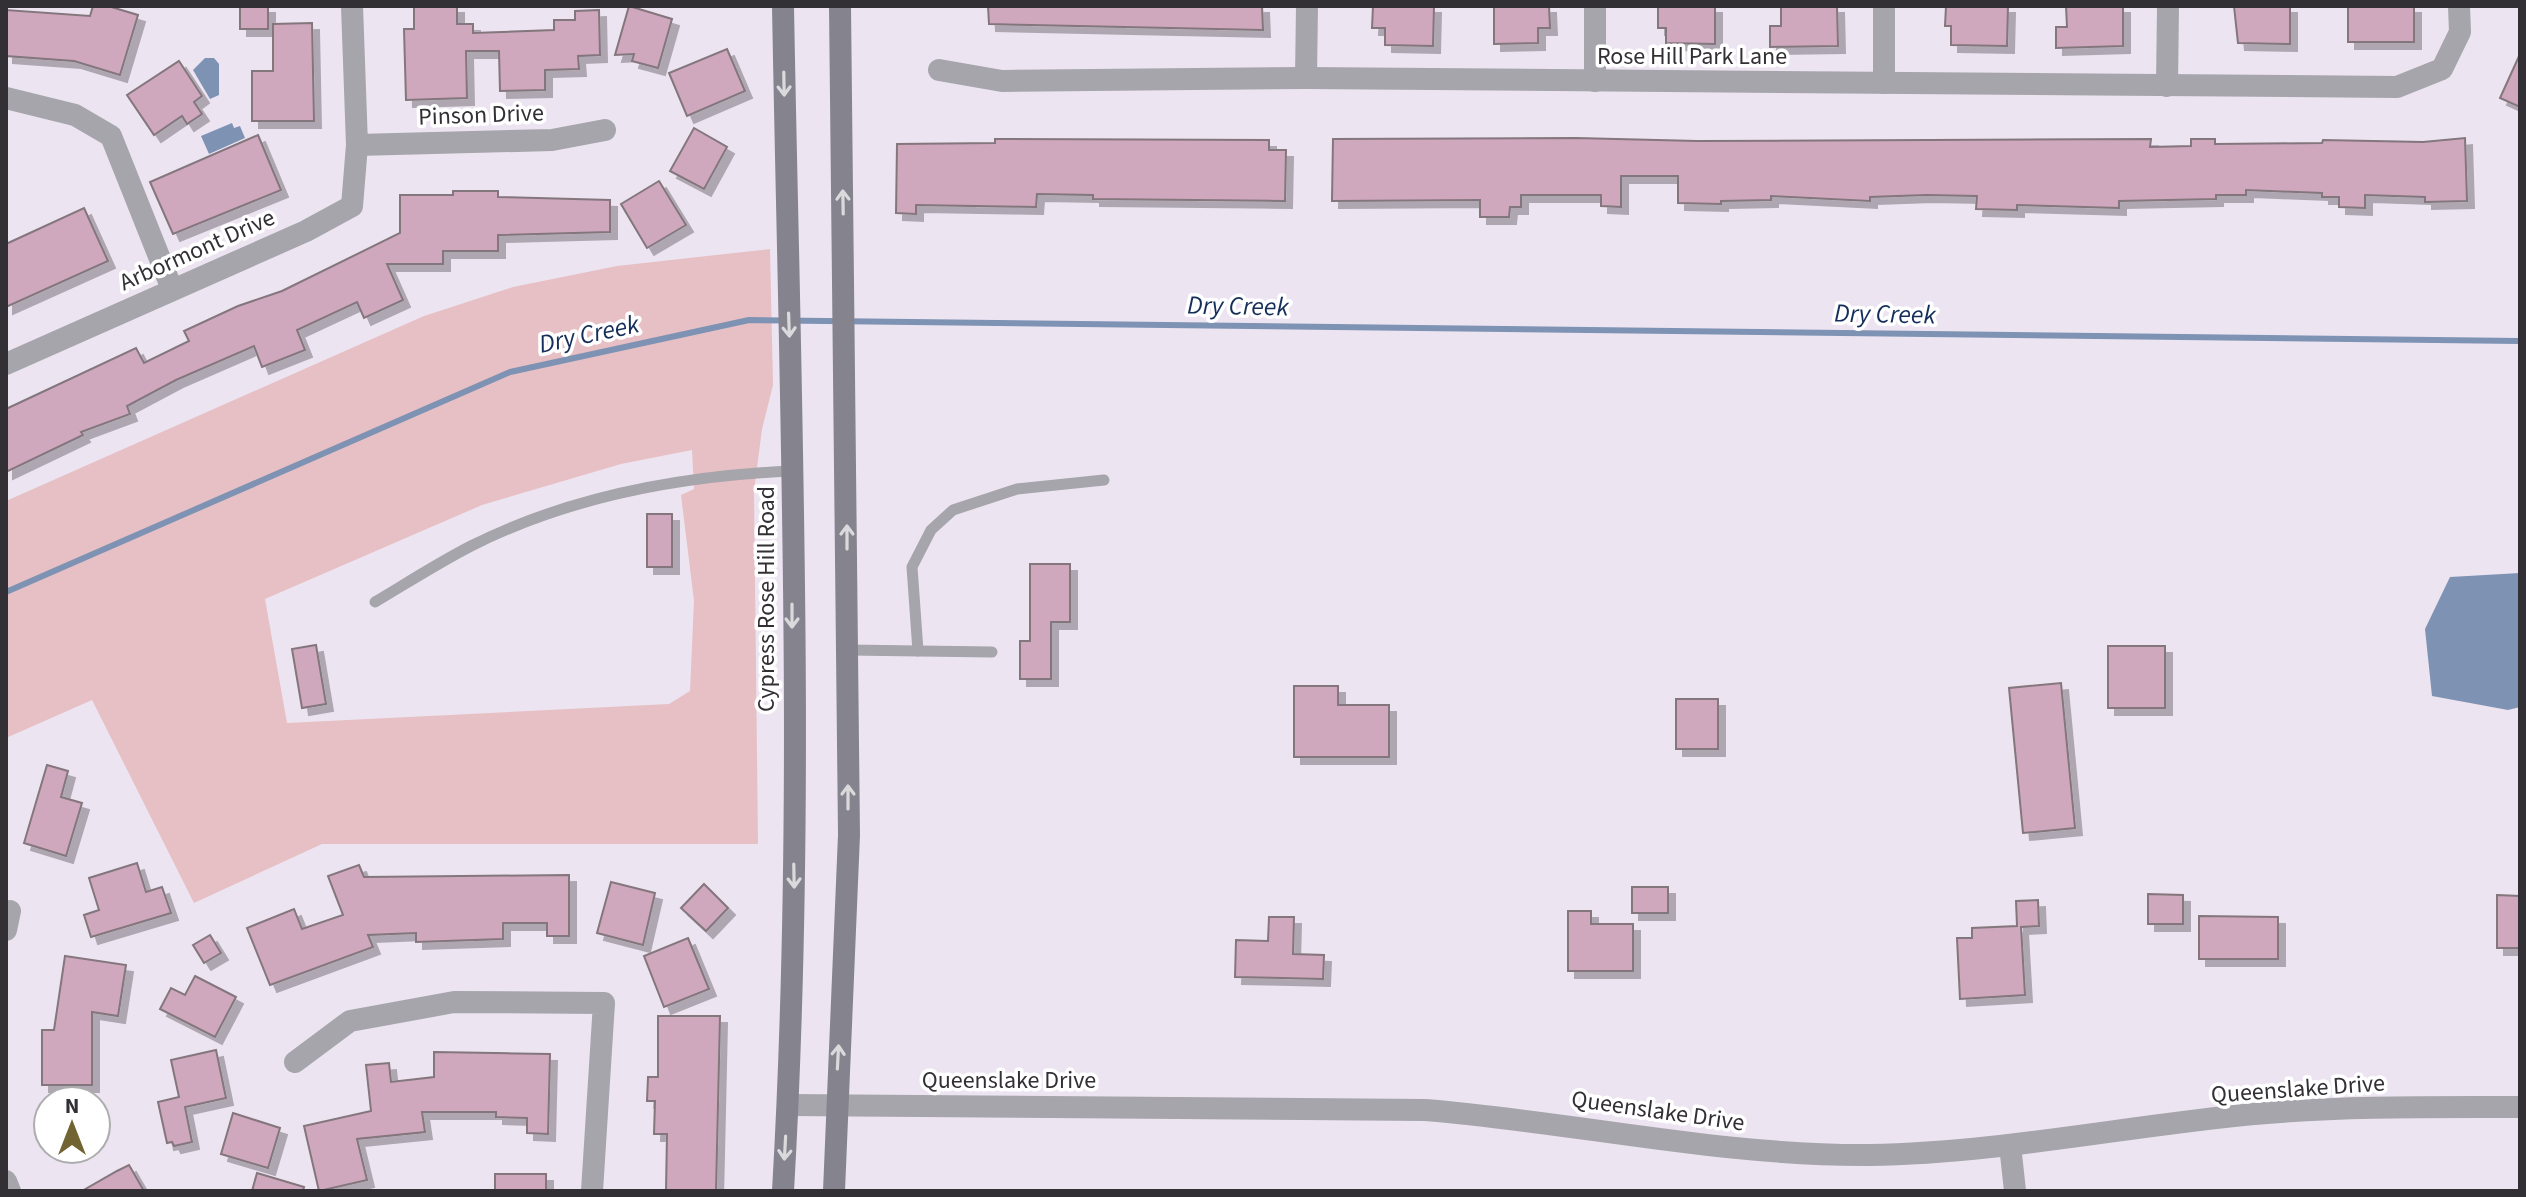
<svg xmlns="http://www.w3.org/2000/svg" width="2526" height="1197" font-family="'Source Sans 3',sans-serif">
<defs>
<filter id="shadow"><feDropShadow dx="7" dy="7" stdDeviation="0" flood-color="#0004"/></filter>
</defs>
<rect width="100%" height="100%" fill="#ede4f1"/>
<!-- green -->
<path fill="#e6c0c4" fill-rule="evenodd" d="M770,249L773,385L762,429L754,491L758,844H322L194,903L92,700L6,738V501L424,316L513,287L617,266ZM692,450L694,489L681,495L694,601L690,691L669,704L287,723L265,599L482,505L621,464Z"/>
<!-- water -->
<g fill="#7e92b3">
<polygon points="205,58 214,58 219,64 219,95 210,99 193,70"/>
<polygon points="232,123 234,128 240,126 245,138 209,154 201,136"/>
<polygon points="2520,573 2520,707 2508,710 2432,696 2425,629 2450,577"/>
</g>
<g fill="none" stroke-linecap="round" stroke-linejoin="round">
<!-- stream -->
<polyline stroke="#7e92b3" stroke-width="6" points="6,592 510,372 749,320 2520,341"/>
</g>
<!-- building -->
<g fill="#cfa8be" stroke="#84767d" stroke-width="2" filter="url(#shadow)">
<polygon points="93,6 108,6 138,15 120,75 74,61 6,56 6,10 90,16"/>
<rect x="240" y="6" width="28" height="23"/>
<polygon points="414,6 457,6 457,24 473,24 473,33 554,30 554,20 575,20 575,11 599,10 600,55 578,56 579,69 545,70 545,90 500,91 499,51 466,51 467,98 406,100 404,29 414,29"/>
<polygon points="629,6 672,19 658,68 632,61 634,54 615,55"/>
<polygon points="988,6 1262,6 1263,30 989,24"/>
<polygon points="1373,6 1434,6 1433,46 1385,45 1385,28 1372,28"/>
<polygon points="1494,6 1549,6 1550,28 1538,28 1538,43 1494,44"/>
<polygon points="1658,6 1715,6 1715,44 1666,43 1666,28 1658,28"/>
<polygon points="1781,6 1837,6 1838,46 1770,47 1770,26 1781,26"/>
<polygon points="1946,6 2008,6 2007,46 1951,45 1951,26 1945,26"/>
<polygon points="2066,6 2123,6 2123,46 2056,48 2056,27 2067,27"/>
<polygon points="2234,6 2290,6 2290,44 2238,43"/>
<rect x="2348" y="6" width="66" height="36"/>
<polygon points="312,23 314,121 252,121 252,71 273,71 273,24"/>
<polygon points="727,49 745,91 687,116 669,73"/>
<polygon points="2520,54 2520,107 2500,98"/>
<polygon points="179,61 202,96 194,102 202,114 187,124 182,116 154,135 127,95"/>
<polygon points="694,128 727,147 704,189 670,171"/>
<polygon points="258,135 281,190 173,234 150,182"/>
<polygon points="1576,138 1697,141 2151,139 2150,147 2191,146 2191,139 2215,139 2215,144 2322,143 2323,140 2423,142 2465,138 2467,201 2425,202 2425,197 2365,195 2365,208 2339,207 2339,197 2322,197 2322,193 2246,190 2246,195 2216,195 2216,199 2119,201 2119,208 2017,205 2017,210 1976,209 1977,196 1926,195 1870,197 1870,201 1771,196 1771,200 1721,201 1721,204 1678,203 1678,176 1621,176 1621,207 1601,206 1601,195 1521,195 1521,207 1510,207 1509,217 1480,217 1480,200 1332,201 1333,139"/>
<polygon points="995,139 1269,140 1269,150 1286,150 1285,201 1093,199 1093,195 1037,194 1036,207 916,205 916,214 896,213 897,144 995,143"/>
<polygon points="659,181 686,225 647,248 621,204"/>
<polygon points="453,191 498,191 498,197 610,200 610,232 498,235 498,251 443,251 443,264 387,264 403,300 364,318 357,302 297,330 305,350 262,367 254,346 176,380 127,406 130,414 81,432 83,435 6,472 6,409 136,348 144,363 189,341 184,331 238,306 282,291 400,233 400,195 453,195"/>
<polygon points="84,208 108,261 6,307 6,244"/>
<rect x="647" y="514" width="25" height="53"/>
<polygon points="1030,564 1070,564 1070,622 1051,622 1051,679 1020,679 1020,641 1030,641"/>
<polygon points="316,645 326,704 302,708 292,649"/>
<rect x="2108" y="646" width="57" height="62"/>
<polygon points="2061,683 2075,828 2023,833 2009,688"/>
<polygon points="1294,686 1338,686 1338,705 1389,705 1389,757 1294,757"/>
<rect x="1676" y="699" width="42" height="50"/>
<polygon points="47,765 68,771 61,797 82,803 66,856 24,843"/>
<polygon points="137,863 146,892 162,887 171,913 91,937 84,915 99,910 89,878"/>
<polygon points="359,865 364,877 569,875 569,936 547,936 547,923 503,923 503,939 416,942 416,933 368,935 373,947 270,985 247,928 294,909 302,929 343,915 328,876"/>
<polygon points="611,882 655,893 643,945 597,933"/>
<polygon points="704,884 728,908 706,931 681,908"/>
<rect x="1632" y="887" width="36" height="26"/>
<polygon points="2148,894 2183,895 2183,924 2148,924"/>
<polygon points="2497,895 2520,896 2520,948 2497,948"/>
<polygon points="2038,900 2039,926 2021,927 2025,995 1960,999 1957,938 1972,938 1972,928 2017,926 2016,901"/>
<polygon points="1568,911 1591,911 1591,924 1633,924 1633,971 1568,971"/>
<polygon points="2199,916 2278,917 2278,959 2199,959"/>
<polygon points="1269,917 1294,917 1293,954 1324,955 1323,979 1235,977 1236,940 1268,941"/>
<polygon points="210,935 221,953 204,963 193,945"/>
<polygon points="688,938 709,989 664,1007 644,956"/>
<polygon points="65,956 126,965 118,1016 92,1012 92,1085 42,1085 42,1030 54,1030"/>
<polygon points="195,976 236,997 215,1037 160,1009 171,988 185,995"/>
<polygon points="658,1016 720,1016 716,1191 666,1191 667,1134 654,1134 655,1101 647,1101 648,1077 658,1077"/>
<polygon points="216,1050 226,1098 185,1107 192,1142 174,1146 172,1142 167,1143 158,1102 179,1097 171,1060"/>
<polygon points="434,1052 550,1054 548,1134 527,1133 527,1118 496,1117 496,1112 422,1112 425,1132 357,1139 367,1180 319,1191 304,1126 371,1111 366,1065 389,1063 391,1082 434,1077"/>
<polygon points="233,1113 280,1128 268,1168 221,1154"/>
<polygon points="129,1165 144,1191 82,1191 117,1171"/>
<polygon points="257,1173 304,1187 303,1191 252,1191"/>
<rect x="495" y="1174" width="51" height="17"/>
</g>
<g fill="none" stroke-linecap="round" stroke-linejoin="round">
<!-- service -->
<g stroke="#a5a5ab" stroke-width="11">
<path d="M375,602C407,583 438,563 471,546C570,496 681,476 791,471"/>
<polyline points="848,650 992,652"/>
<polyline points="918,651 912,567 931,530 953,510 1017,489 1104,480"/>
</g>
<!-- minor -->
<g stroke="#a5a5ab" stroke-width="22">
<polyline points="1595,6 1595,81"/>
<polyline points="939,70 1002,81 1306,78 2397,87 2442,69 2460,32 2459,6"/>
<polyline points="1306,78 1307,6"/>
<polyline points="1884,83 1884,6"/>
<polyline points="2167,86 2168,6"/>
<polyline points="6,98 75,115 111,136 172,289"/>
<polyline points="357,145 552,140 605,130"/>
<polyline points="6,364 306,231 352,206 357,145 352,6"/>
<polyline points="6,930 10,911"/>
<polyline points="295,1062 350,1021 454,1002 604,1003 592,1191"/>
<path d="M788,1105L1425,1110C1573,1122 1720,1156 1869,1155C1999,1153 2126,1126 2254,1114C2342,1106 2432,1107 2520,1107"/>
<polyline points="2010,1145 2015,1191"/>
<polyline points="6,1181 10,1191"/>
</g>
<!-- secondary -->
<g stroke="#85848e" stroke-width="22">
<path d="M783,1191C806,797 790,400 783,6"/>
<polyline points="834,1191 849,835 840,6"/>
</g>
</g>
<!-- one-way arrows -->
<defs><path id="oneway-shaft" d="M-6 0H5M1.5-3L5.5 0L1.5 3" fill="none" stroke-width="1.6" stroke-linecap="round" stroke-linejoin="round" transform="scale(2)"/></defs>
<g stroke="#dadadd">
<use href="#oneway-shaft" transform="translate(784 84) rotate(89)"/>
<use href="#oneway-shaft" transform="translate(843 202) rotate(-91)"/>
<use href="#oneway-shaft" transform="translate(789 325) rotate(88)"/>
<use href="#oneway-shaft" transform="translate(847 537) rotate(-90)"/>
<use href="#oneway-shaft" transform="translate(792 616) rotate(90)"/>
<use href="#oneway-shaft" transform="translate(848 797) rotate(-90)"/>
<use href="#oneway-shaft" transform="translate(794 876) rotate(89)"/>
<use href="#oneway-shaft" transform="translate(838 1057) rotate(-87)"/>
<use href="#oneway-shaft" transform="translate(785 1148) rotate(93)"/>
</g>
<g text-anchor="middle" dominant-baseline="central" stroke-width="7" stroke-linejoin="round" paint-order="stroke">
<!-- street labels -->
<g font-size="24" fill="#333035" stroke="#fff">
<text x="1692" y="56">Rose Hill Park Lane</text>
<text transform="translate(481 115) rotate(-2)">Pinson Drive</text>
<text transform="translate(197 250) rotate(-24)">Arbormont Drive</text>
<text transform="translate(766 599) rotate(-90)">Cypress Rose Hill Road</text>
<text x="1009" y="1080">Queenslake Drive</text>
<text transform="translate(2298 1089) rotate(-4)">Queenslake Drive</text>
<text transform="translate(1658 1111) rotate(8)">Queenslake Drive</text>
</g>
<!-- water labels -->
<g font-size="26" font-style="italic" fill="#142e59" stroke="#fff">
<text transform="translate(1238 306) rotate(1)">Dry Creek</text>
<text transform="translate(1885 314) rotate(1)">Dry Creek</text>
<text transform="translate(589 334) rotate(-12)">Dry Creek</text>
</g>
</g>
<!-- border -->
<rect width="2526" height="1197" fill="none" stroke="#333035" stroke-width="16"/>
<!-- north arrow -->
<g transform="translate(72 1125)"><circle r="38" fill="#ffffff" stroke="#adacae" stroke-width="2"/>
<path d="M0-6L14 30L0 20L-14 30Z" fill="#726432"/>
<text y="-12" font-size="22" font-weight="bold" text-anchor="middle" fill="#333035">N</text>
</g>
</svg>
